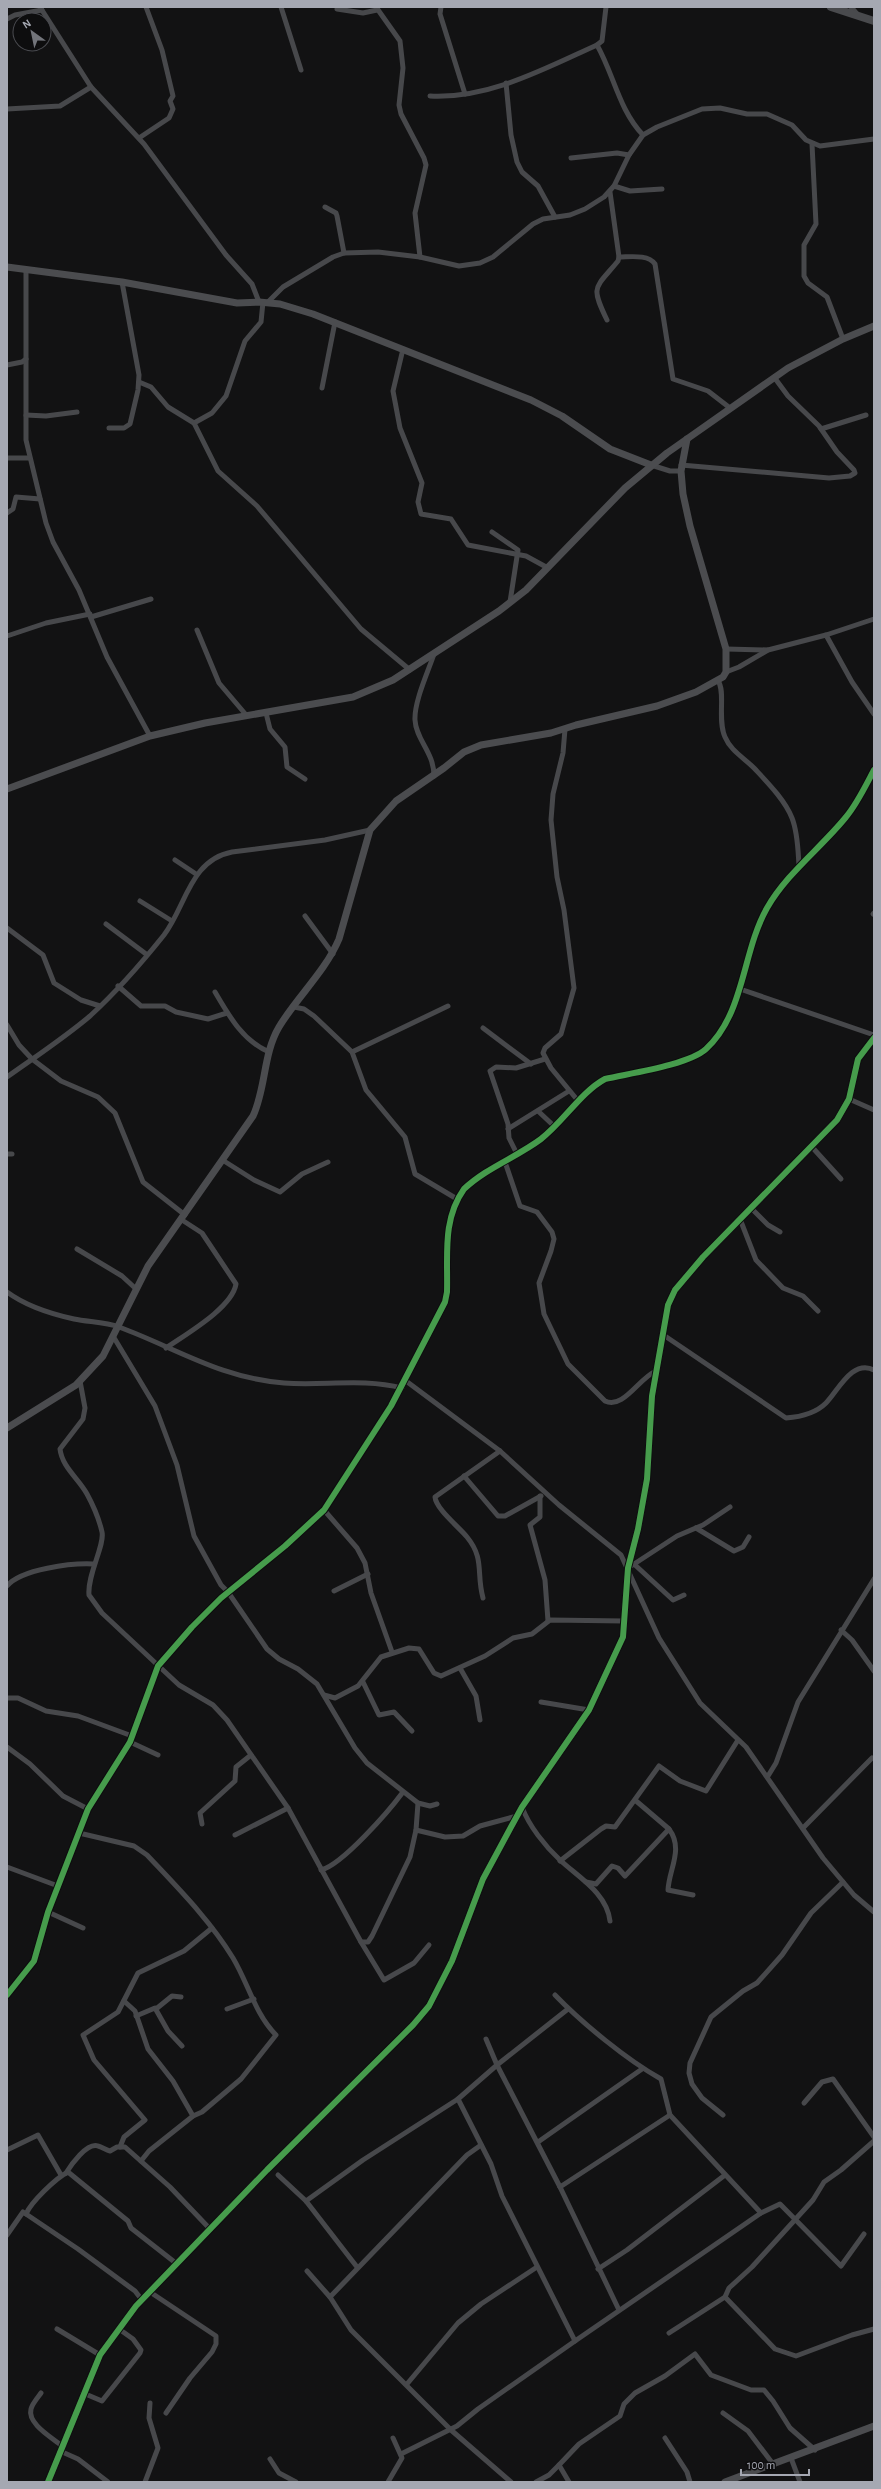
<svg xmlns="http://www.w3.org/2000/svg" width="881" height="2489" font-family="'Alegreya Sans',sans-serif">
<rect width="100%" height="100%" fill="#121213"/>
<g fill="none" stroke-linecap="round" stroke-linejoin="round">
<!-- street -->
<g stroke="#47484b" stroke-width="5">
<polyline points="40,7 91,87 144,144 226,255 252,284 259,302"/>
<polyline points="281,7 301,70"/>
<polyline points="376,7 400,41 403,68 399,105 401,114 424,158 426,165 415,213 420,257"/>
<polyline points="441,7 440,14 465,94"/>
<polyline points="851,7 857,14"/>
<polyline points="337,9 363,13 377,10"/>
<polyline points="7,19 15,15 42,10"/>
<path d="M597,45C614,75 619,110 643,135"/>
<polyline points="506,83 511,135 517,162 522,172 538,186 555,217"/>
<path d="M430,96C489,99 544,69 597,45L602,41L606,7"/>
<polyline points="7,109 60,106 91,87"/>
<polyline points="139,138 169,118 173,109 170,101 173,96 162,50 146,7"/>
<polyline points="812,144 816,224 804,245 804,276 808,283 827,297 843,339"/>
<polyline points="571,158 617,153 629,155"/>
<polyline points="614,186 630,191 662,189"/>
<polyline points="325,207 336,213 337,216 344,253"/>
<path d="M619,257C630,257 648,254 655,264L673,379L708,391L730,408"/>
<polyline points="26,271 26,440 46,523 53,542 79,590 107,657 150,736"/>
<polyline points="267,303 283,287 333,257 344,253 378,252 420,257 459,266 480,263 493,257 533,224 543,219 570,215 585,209 604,197 614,186 629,155 643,135 657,127 702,109 720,108 747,114 767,114 792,125 806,140 820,146 874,139"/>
<path d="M607,320C590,285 595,289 618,261L619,257L610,192"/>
<polyline points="403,349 393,391 400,428 422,483 418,502 421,514 451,519 468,545 526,556 548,568"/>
<polyline points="7,365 22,362 26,359"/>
<polyline points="139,382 151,387 168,407 194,423 218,471 257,506 361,629 410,670"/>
<polyline points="322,388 335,322"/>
<polyline points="26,415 46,416 77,412"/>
<polyline points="194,423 212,413 226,396 245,341 261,322 263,302"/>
<polyline points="109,428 124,428 130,424 138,390 139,375 122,282"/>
<polyline points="821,429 866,415"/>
<polyline points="7,458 29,458"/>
<polyline points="651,465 670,471 681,471"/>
<polyline points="681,465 829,478 850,476 855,473 854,470 837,452 819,426 788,396 774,377"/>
<polyline points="7,513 13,509 16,497 40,499"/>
<polyline points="492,532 518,550 510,602"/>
<polyline points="91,617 151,599"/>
<polyline points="197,630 219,683 247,716"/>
<polyline points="826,635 852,682 874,714"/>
<polyline points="7,636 46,623 90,614"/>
<polyline points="726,649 768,650"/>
<polyline points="726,672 739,667 768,650 826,635 874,619"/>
<path d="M718,681C726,691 717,720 725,737C731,751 743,757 754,768C767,782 785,800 792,818C798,833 798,851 799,866"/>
<polyline points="266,713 270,729 285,747 287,767 305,779"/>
<polyline points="565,729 563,753 553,794 551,820 557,877 564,910 574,988 561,1034 545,1048 543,1053 551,1068 579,1102"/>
<path d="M434,776C434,752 416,740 415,720C414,702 428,672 434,654"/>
<polyline points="175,860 196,874"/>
<polyline points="140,901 172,921"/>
<polyline points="873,914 874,913"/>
<polyline points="305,916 333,954"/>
<polyline points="106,924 146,954"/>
<polyline points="7,928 43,955 54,983 81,1000 100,1006"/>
<polyline points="118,986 141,1006 165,1006 176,1012 208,1019 227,1013"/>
<polyline points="740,989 874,1035"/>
<path d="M215,992C229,1016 243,1041 269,1052"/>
<polyline points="294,1007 304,1009 314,1016 352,1052 366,1090 405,1137 415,1174 457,1199"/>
<polyline points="7,1025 19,1045 32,1059 61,1081 98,1097 115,1113 143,1182 185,1215"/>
<polyline points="483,1028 531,1064"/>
<polyline points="352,1052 448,1006"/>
<path d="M7,1077C35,1057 64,1038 90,1016C114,994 144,960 164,935C186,906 190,860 232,852L325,840L370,830"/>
<polyline points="849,1099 874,1110"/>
<polyline points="538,1111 555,1127"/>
<polyline points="508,1129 569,1091"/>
<polyline points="812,1147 841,1179"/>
<polyline points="7,1154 12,1154"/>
<polyline points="517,1154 509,1138 508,1124 490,1071 496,1067 516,1068 545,1059"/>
<polyline points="224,1161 254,1180 280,1192 302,1174 328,1162"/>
<path d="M505,1162L520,1206L537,1212L552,1232L554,1239L551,1251L539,1283L544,1314L568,1364L605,1401C623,1410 639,1378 656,1371"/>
<polyline points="751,1208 768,1225 780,1232"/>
<polyline points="740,1219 756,1260 783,1288 803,1296 818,1311"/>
<polyline points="77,1249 122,1276 135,1288"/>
<path d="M7,1292C26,1306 51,1314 74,1319C88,1322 105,1322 119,1327C176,1348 220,1378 284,1383C323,1386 363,1378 402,1388"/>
<path d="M662,1334L786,1418C799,1417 816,1413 826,1403C838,1391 852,1359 874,1370"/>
<polyline points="113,1336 155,1406 177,1465 194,1536 221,1585 228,1592 267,1649 279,1659 298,1669 317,1684 355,1748 367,1763 418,1803 430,1806 437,1804"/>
<path d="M166,1348C186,1334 232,1308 236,1284L202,1233L182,1220"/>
<path d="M80,1381L85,1408L83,1419L60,1449C62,1467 79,1479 87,1494C93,1505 99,1519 102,1532C105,1545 87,1575 89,1595L102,1613L179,1685L213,1705L227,1720L288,1808L361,1942H368L372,1936L410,1857L416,1830L418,1803"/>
<polyline points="406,1381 500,1451 559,1505 621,1555 659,1638 700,1703 746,1747 823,1858 854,1895 874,1912"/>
<polyline points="464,1476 498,1516 505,1516 541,1496"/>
<polyline points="540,1496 540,1517 530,1525 545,1580 548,1621"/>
<polyline points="324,1510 357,1548 365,1563 371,1593 392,1652"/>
<polyline points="696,1528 734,1551 743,1547 749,1537"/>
<polyline points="634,1564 673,1600 684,1595"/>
<polyline points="628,1568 677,1536 703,1525 730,1507"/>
<path d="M7,1586C21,1569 72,1563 93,1564"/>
<polyline points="334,1591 368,1574"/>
<path d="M483,1598C476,1573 485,1559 467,1537C459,1527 436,1509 435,1497L500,1451"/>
<polyline points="841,1630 852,1640 874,1671"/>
<polyline points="460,1668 476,1696 480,1720"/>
<polyline points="363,1682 379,1715 394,1712 412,1731"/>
<polyline points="324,1695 335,1698 358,1686 381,1657 409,1648 419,1649 434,1673 441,1676 485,1656 513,1638 532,1634 550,1620 624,1621"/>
<polyline points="7,1698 18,1698 46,1711 78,1716 132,1736"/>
<polyline points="541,1702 589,1710"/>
<polyline points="130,1742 158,1755"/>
<polyline points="7,1747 30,1764 63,1796 88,1809"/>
<polyline points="768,1776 776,1763 798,1702 874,1579"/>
<polyline points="635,1800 669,1829"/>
<path d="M522,1807C529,1826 545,1846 560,1860C578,1877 607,1893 610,1921"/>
<polyline points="202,1824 200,1813 235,1781 236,1767 251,1755"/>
<polyline points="804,1827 872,1758"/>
<polyline points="416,1830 445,1837 463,1836 480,1826 517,1816"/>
<path d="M79,1833L134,1846L147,1855C177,1887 210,1920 233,1958C248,1983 255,2014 276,2035L241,2079L202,2112L193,2116"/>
<polyline points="235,1835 288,1808"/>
<polyline points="560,1861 601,1829 606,1826 615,1827 659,1766 680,1781 706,1791 738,1740"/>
<polyline points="7,1867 58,1886"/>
<path d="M321,1870C342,1865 389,1811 403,1792"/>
<path d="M586,1882L596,1884L612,1866L618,1868L625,1876L669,1829C684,1849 669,1869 668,1890L693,1895"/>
<polyline points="48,1912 83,1928"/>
<polyline points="361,1942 384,1980 414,1963 429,1945"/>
<path d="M7,1995L34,1961L48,1912L88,1809L130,1742L158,1666L192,1627L221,1598L285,1546L324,1510L391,1406L445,1302L447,1292C448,1256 442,1220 464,1189C486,1168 517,1157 541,1139C564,1121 581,1092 605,1079C631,1073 688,1065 706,1049C745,1013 742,952 767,908C787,873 821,848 846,817C857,804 866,785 874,770"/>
<path d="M555,1995C582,2023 627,2060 661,2079L670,2115L761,2213"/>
<polyline points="124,2001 135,2011 148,2049 173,2081 193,2116 149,2151 141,2161"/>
<polyline points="156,2009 172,1996 181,1997"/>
<polyline points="227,2009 254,1999"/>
<polyline points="136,2016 155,2008 168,2031 182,2046"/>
<polyline points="486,2039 497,2065 560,2187 619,2310"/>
<polyline points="458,2099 491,2164 502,2196 575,2341"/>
<polyline points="804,2103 822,2082 833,2079 874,2137"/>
<polyline points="723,2115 702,2098 692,2084 689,2073 690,2063 711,2017 743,1991 757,1983 782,1955 811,1913 843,1882"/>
<polyline points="538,2142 642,2069"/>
<polyline points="120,2147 124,2137 145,2120 94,2060 83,2035 118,2012 138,1973 184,1951 212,1928"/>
<polyline points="7,2150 38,2135 61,2175"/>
<path d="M66,2173C71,2165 87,2142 98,2146C102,2147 106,2150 110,2151L117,2147H125L170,2187L210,2229"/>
<polyline points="278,2175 306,2201 357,2267"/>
<polyline points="560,2187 670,2115"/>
<polyline points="306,2201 363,2160 458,2099 497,2065 568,2009"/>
<path d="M26,2214C31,2202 56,2178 68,2172L128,2221L131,2228L177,2264"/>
<polyline points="7,2235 23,2212 78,2249 135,2291 142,2300"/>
<polyline points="598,2269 627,2250 725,2175"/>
<polyline points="307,2271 330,2297 351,2330 451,2430 511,2482"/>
<polyline points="150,2292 216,2336 216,2344 212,2352 190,2378 166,2413"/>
<polyline points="330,2297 467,2155 481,2145"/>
<polyline points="725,2297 775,2349 796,2356 852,2335 874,2329"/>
<polyline points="57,2329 100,2355"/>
<polyline points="669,2333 725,2297 729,2288 752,2267 813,2200 824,2182 841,2170 874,2141"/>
<polyline points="407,2384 458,2323 481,2304 537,2267"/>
<path d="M41,2393C38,2397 32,2404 31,2409C27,2424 53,2438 62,2446"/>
<polyline points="83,2393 102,2401 140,2353 141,2350 133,2339 119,2329"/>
<polyline points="723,2413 748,2431 773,2464"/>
<polyline points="665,2438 687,2472 690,2482"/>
<polyline points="60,2451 78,2459 108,2482"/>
<polyline points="401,2454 457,2426 478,2409 575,2341 761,2213 780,2204 841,2266 864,2234"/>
<polyline points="791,2458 800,2482"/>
<polyline points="270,2459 279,2473 296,2482"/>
<polyline points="145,2482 158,2448 149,2418 150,2403"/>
<polyline points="388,2482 402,2458 393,2438"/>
<polyline points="536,2482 549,2475 559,2465"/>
<polyline points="569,2482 559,2465 579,2444 620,2416 624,2404 635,2393 665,2376 695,2354 711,2375 751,2390 764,2390 773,2401 790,2428 815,2450"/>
</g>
<!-- secondary -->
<g stroke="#4b4c4f" stroke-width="7">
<polyline points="7,267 122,282 237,303 259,302 280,304 313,314 531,400 562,416 610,449 651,465"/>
<polyline points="7,789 150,736 205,723 353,697 393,680 499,611 526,590 625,488 667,453 788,368 843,339 874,326"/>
<path d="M7,1428L76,1385L103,1356L148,1266L253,1116C266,1088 263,1054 279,1027C297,997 325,972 339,939L370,830L396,801L444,768L464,752L481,745L551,733L576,725L657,706L696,692L723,677L726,672V649L690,526L683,494L681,471L687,439"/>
<polyline points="48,2482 100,2355 136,2306 267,2170 413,2025 429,2006 452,1961 483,1879 511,1827 522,1807 589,1710 623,1637 628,1568 638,1529 647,1479 652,1396 668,1305 675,1290 703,1257 837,1120 849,1099 858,1059 874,1038"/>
<polyline points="725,2482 874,2426"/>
</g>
<!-- primary -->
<polyline stroke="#494a4d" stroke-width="8" points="831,7 874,21"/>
<defs>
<g id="cycleway">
<path d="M7,1995L34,1961L48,1912L88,1809L130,1742L158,1666L192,1627L221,1598L285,1546L324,1510L391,1406L445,1302L447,1292C448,1256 442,1220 464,1189C486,1168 517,1157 541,1139C564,1121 581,1092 605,1079C631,1073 688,1065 706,1049C745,1013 742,952 767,908C787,873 821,848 846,817C857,804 866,785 874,770"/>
<polyline points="48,2482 100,2355 136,2306 267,2170 413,2025 429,2006 452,1961 483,1879 511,1827 522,1807 589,1710 623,1637 628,1568 638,1529 647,1479 652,1396 668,1305 675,1290 703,1257 837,1120 849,1099 858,1059 874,1038"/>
</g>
</defs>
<!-- cycleway casing -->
<use href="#cycleway" stroke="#0d0d0e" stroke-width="8"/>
<!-- cycleway -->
<use href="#cycleway" stroke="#469c4c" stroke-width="6"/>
</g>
<!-- border -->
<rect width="881" height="2489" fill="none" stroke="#a5a8b2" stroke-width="16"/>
<!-- north arrow -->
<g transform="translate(32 32) rotate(327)"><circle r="19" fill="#0d0d0e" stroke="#4a4b50"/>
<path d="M0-3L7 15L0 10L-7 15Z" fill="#72747a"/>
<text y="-6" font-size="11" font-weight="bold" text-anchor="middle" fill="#a5a8b2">N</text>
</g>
<!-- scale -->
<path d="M741 2469v6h68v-6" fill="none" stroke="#a5a8b2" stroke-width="2"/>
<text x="747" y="2469" font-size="12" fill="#a5a8b2" stroke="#0d0d0e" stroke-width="3" paint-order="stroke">100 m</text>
</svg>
